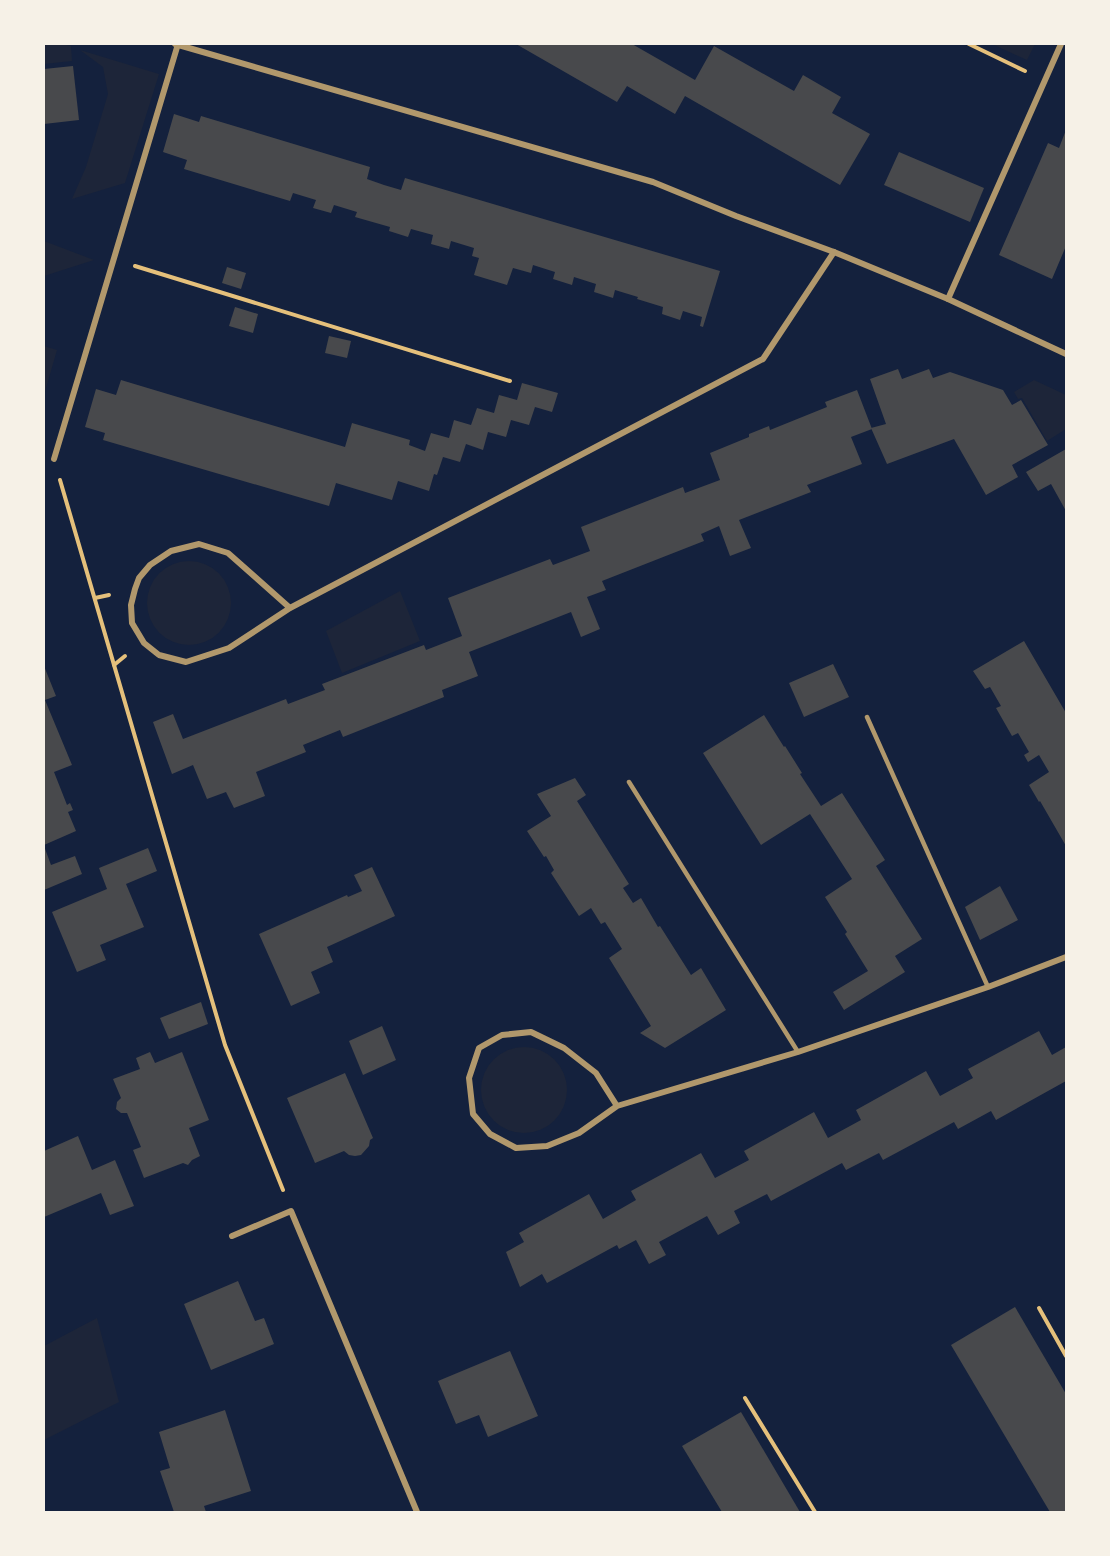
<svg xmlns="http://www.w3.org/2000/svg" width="1110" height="1556" font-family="'Fira Sans',sans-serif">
<rect width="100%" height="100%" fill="#14213d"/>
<!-- green -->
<g fill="#1d2539">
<polygon points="44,44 62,44 71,46 72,61 44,64"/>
<polygon points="992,44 1035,44 1027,60"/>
<polygon points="80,50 159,74 125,183 72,199 86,167 108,94 103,67"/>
<polygon points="44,241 94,260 44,276"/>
<polygon points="44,346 57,350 44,395"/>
<polygon points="1034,380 1066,395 1066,429 1047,441 1022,398 1018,399 1014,392"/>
<circle cx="189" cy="603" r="42"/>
<polygon points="400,591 420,641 342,673 326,631"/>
<circle cx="524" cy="1090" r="43"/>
<polygon points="97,1318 119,1402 44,1440 44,1346"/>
</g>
<!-- building -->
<g fill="#48494c">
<polygon points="516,44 632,44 695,80 714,46 794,91 803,75 841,97 832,113 870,134 840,185 685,96 675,114 627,86 617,102"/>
<polygon points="73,66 79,120 44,124 44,69"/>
<polygon points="174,114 199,122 201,116 370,167 367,179 384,185 401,190 405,178 720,271 703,327 700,326 702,317 683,311 680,320 662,314 663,307 637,299 638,297 615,290 613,298 594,292 596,284 574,277 572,285 553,279 555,272 533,265 531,273 513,268 507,285 474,275 479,258 472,256 474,248 451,241 449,249 431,244 433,235 411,229 408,237 389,231 390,227 355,217 357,212 334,205 331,213 313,208 316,200 293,193 290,201 184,169 187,160 163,152"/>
<polygon points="1066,130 1066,246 1052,279 999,255 1048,143 1059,148"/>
<polygon points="899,152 984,188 970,222 884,185"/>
<polygon points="227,267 246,273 241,289 222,283"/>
<polygon points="235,307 258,314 253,333 229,326"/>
<polygon points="329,336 351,341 347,358 325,353"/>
<polygon points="898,369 902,379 929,369 933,378 950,372 1003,390 1012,405 1021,400 1048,445 1012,465 1018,477 986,495 954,439 887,464 871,428 886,424 870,379"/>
<polygon points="121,380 345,447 352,423 410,440 409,445 425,451 431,433 449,438 454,420 471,425 477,408 494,413 499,395 517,400 522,383 558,393 552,412 535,407 529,425 511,420 506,437 488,432 483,450 466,444 460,462 443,457 437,475 434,474 429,491 398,481 392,500 336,483 329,506 103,440 105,433 85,427 96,389 116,395"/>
<polygon points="857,390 872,429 851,437 862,464 807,485 811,492 739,520 751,548 730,556 719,526 701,534 704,541 602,581 606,590 587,597 600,629 581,637 571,612 469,652 478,676 442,690 444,697 343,737 340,730 303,745 306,752 256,772 265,796 234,808 226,792 207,799 193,765 172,774 153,722 173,714 183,739 286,699 288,704 325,690 322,684 424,645 426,650 462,636 448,598 550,559 553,565 590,551 581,527 683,487 685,493 720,480 710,453 749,437 749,434 769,426 770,430 827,407 825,402"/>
<polygon points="1066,449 1066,511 1051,484 1038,491 1026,472"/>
<polygon points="1024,641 1066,713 1066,846 1040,801 1039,802 1029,785 1049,772 1039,755 1028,762 1024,755 1029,752 1018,733 1012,736 996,708 1001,706 990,687 985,689 973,671"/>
<polygon points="833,664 849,697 804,717 789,683"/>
<polygon points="44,666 56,696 45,700 72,765 54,772 67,805 70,803 73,810 68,812 76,831 44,845"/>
<polygon points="764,715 784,747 785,746 802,773 800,774 821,806 842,793 885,860 876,866 922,939 895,956 905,972 844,1010 833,992 868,971 845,934 847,932 825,897 852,879 810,814 761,845 703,753"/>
<polygon points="575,778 586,795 577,801 629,884 623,888 633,903 641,898 658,927 660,926 691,975 701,968 726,1010 665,1048 640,1033 651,1026 609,958 622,949 605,922 601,924 591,908 579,916 551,873 554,870 546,856 544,857 527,831 551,816 537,794"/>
<polygon points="44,846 51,865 75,856 82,874 44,890"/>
<polygon points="148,848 157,871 126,884 144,927 100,945 106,960 77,972 52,912 107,889 99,868"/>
<polygon points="372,867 395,916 327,947 333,962 311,972 320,993 291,1006 259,934 347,895 348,897 362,891 354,875"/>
<polygon points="1000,886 1018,920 980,940 965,907"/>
<polygon points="201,1002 208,1024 169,1039 160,1018"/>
<polygon points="382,1026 396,1060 363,1075 349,1041"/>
<polygon points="1039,1031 1052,1055 1066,1047 1066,1081 996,1120 991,1111 958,1129 954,1122 883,1160 879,1153 846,1170 842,1163 771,1201 767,1194 734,1211 740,1223 718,1235 707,1216 659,1242 666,1255 649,1264 636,1240 619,1249 617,1245 547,1283 542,1274 520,1287 506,1252 524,1242 519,1233 589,1194 603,1219 636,1200 631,1191 701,1153 715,1178 749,1160 744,1151 814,1112 828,1138 861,1120 856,1110 926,1071 940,1096 973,1078 968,1069"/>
<polygon points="150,1052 155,1063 182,1052 209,1120 189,1128 200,1156 192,1160 188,1165 183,1163 144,1178 133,1150 141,1147 127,1113 121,1113 116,1109 117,1102 121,1098 113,1079 140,1069 136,1058"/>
<polygon points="345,1073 373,1138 370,1140 369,1146 361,1155 355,1156 349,1155 344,1151 315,1163 287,1098"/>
<polygon points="78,1136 92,1170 115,1160 134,1206 110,1215 101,1193 44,1217 44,1151"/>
<polygon points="238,1281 255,1321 264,1318 274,1344 211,1370 184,1304"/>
<polygon points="1015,1307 1066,1394 1066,1512 1050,1512 951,1345"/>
<polygon points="510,1351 538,1416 488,1437 479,1415 456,1424 438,1381"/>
<polygon points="225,1410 251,1491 204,1506 206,1512 174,1512 160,1471 170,1468 159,1432"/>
<polygon points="741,1412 800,1512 722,1512 682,1446"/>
</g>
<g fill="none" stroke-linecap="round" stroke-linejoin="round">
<!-- path -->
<g stroke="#e5c07b" stroke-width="4">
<polyline points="969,44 1025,71"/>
<polyline points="135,266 510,381"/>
<polyline points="60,480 225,1045 283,1190"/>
<polyline points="95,598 109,595"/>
<polyline points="114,665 125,656"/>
<polyline points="1039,1308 1066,1356"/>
<polyline points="745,1398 815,1512"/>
</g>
<!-- service -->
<g stroke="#b1986c" stroke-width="4.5">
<polyline points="867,717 988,987"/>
<polyline points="629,782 798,1052"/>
</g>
<!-- minor -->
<g stroke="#b1986c" stroke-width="6">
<polyline points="175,44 653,182 736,216 834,252 948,299 1066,354"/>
<polyline points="948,299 1061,44"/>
<polyline points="54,459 178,44"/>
<polyline points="290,608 228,553 199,544 171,551 150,565 139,578 135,589 131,605 132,623 144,643 159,655 186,662 229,648 290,608 763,359 834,252"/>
<polyline points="617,1106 596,1073 564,1048 531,1032 502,1035 479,1048 469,1078 473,1114 490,1134 516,1148 547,1146 579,1133 617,1106 798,1052 988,987 1066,957"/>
<polyline points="232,1236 291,1211 417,1512"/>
</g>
</g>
<!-- border -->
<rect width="1110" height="1556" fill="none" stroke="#f6f1e7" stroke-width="90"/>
</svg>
